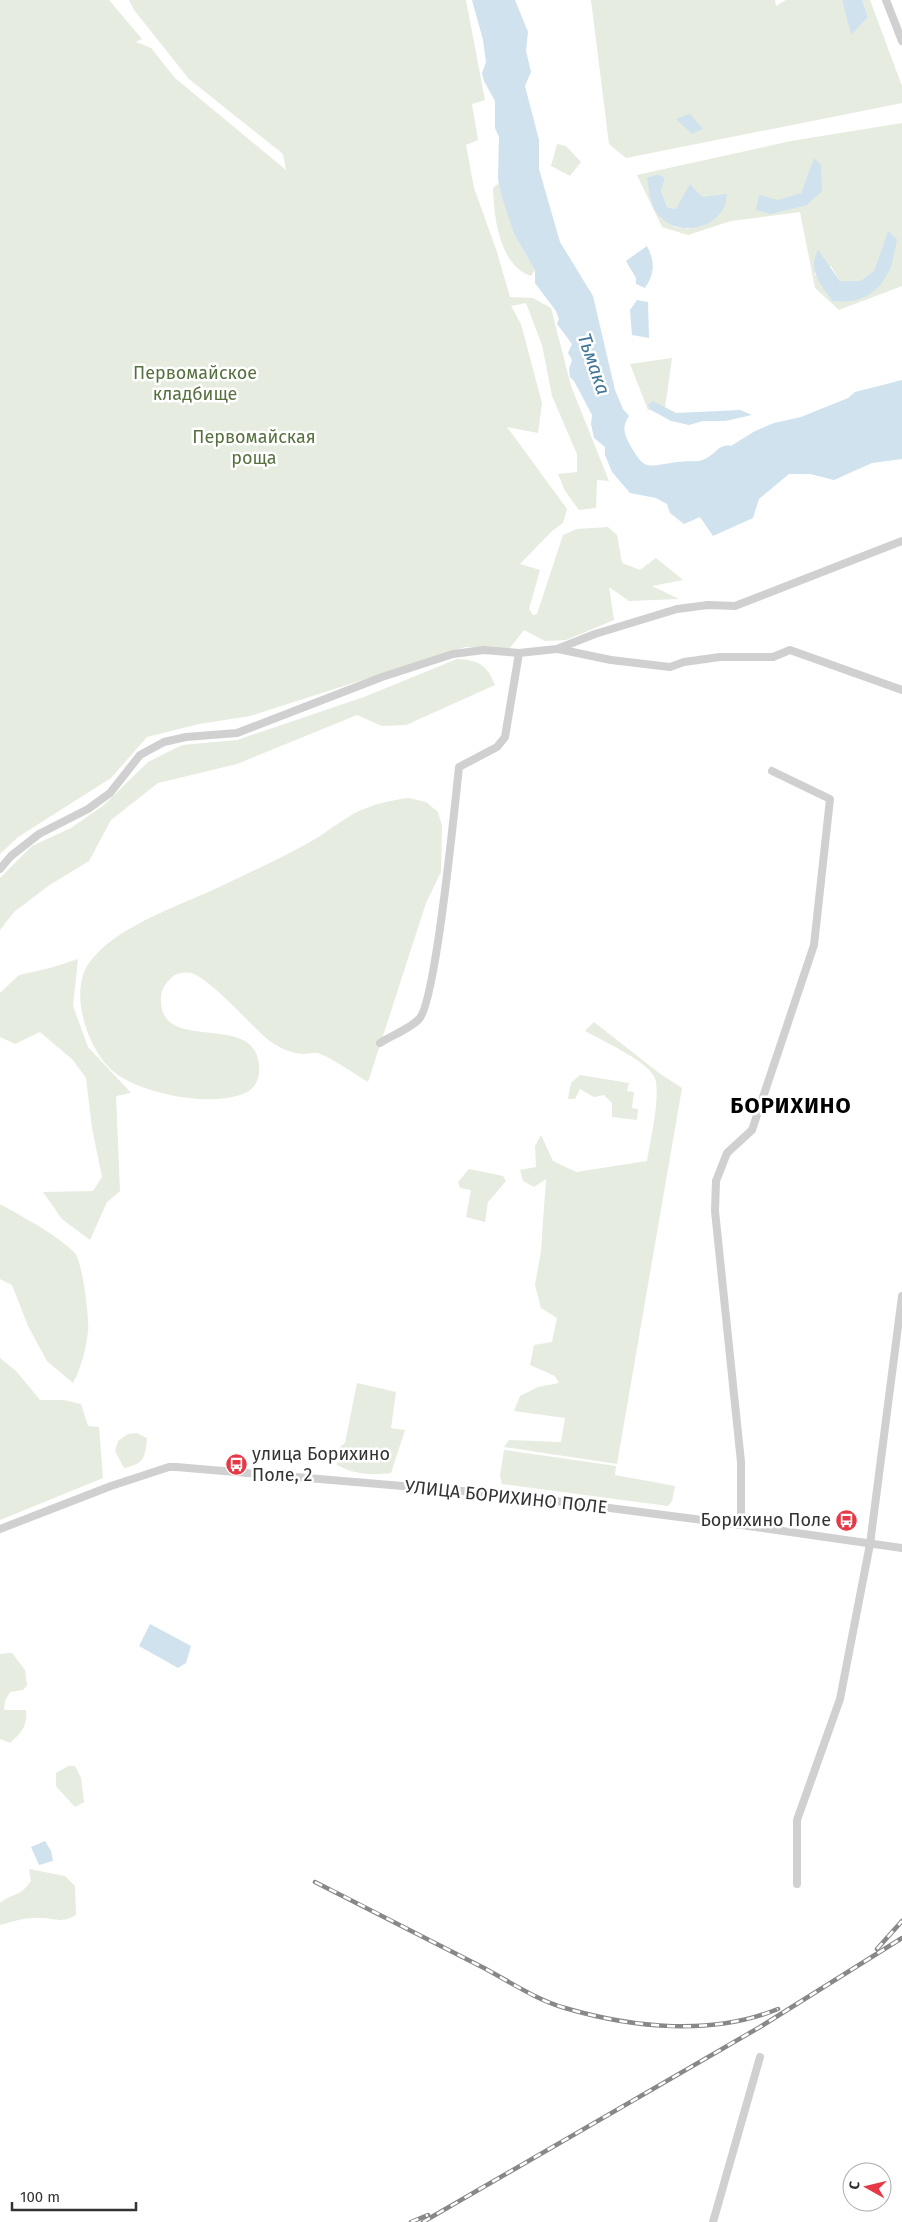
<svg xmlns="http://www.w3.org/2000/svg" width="902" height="2222" font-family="'Fira Sans',sans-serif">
<rect width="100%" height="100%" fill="#fff"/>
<!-- green -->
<g fill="#e6ecdf" fill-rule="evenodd">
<path d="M0,0H109L142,39L136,42L151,48L175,78L286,170L283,154L189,79L134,10L129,0H466L485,100L472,104L478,140L466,145L474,188L497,252L510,297L533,298L551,308L571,386L609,481L597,480L596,508L608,527L617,535L622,563L640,570L656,558L683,580L652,586L679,599L629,601L609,587L614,620L566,640L545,641L524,630L509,649L465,647L250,716L199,724L147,737L111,778L18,837L0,854ZM526,303L542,345L552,396L577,454V472L558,474L565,491L579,510L596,508L608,527L577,529L563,535L537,614L533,615L529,609L540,570L520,564L552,531L563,523L567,509L507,427L538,433L542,403L521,324L511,306Z"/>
<polygon points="591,0 775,0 776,6 786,0 842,0 851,34 868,17 862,0 870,0 902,86 902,103 626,158 609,144"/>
<path d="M902,123V286L839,310L815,288L800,212L731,221L688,235L662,227L637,175L791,141ZM814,159L807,205L778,204L801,193ZM658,174L665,178L661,191L667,207L676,209L690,229L675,227L660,218ZM888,232L873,292L832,301L814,273L831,266L840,281H860L874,271Z"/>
<polygon points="557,144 566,146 581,162 570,176 551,166"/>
<path d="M499,183L514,234L535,270L531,276C499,265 494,217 493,188Z"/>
<polygon points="672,358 665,408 648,410 630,364"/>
<path d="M457,659C479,660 487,665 495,685L406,725L382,726L357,715L237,764L158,783L111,820L89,861L48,886L14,912L0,930V878L32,846L71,828L104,805L148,762L182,745L237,740L364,697Z"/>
<path d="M409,798L426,802L438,812L442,826L441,872L426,903L368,1082C353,1073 334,1059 318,1053C313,1052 308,1054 302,1054C289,1053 275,1046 265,1037C246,1020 215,984 194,974C186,971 175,973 170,979C163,986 160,994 161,1003C165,1056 263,1007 259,1073C258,1084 251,1092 240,1095C207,1106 141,1094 114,1072C88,1051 68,992 89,963C115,927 176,907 215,889C247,874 279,859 310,842C326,833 341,820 359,811C375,804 391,800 409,798Z"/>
<polygon points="78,959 73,1006 88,1047 131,1093 116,1096 120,1191 107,1202 90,1240 62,1219 43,1192 93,1191 102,1177 92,1128 86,1078 73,1060 40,1032 15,1044 0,1037 0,993 19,975 50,968"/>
<path d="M594,1022L659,1073L682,1088L617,1464L504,1447L509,1440L561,1442L565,1418L514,1411L520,1396L538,1387L559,1383L555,1376L530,1365L534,1345L552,1342L557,1318L541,1308L535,1285L541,1251L546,1179L534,1187L523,1181L520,1170L536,1167L535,1146L541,1135L553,1161L576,1172L647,1161C650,1144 662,1090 654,1076C645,1060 601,1040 585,1031Z"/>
<polygon points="580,1075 629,1083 627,1091 634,1092 632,1108 638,1109 637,1120 612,1117 612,1103 604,1095 594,1097 580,1089 575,1099 568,1099 571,1083"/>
<polygon points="469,1169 503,1176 506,1181 488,1202 485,1222 466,1217 471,1190 460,1188 458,1182"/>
<path d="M0,1204C24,1218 55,1233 75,1253C82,1261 90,1319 88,1332C86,1349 81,1368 73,1383L47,1361L28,1326L12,1285L0,1279Z"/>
<polygon points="0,1358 16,1371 40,1400 64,1400 81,1404 88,1426 99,1427 103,1478 0,1520"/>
<path d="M357,1383L396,1392L391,1428L405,1430L391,1473C371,1475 355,1475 337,1465L340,1447L345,1443Z"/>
<path d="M137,1433L147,1438C145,1457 145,1464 124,1468L115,1451L118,1441L128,1434Z"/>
<polygon points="504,1450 616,1466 615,1475 675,1486 672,1501 668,1506 502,1484 500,1476"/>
<path d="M12,1653L25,1670L27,1685L23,1690L10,1692L5,1701L4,1710H26C28,1726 21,1733 10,1743L0,1739V1654Z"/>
<polygon points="68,1766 75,1766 81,1778 84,1802 75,1807 56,1786 56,1773"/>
<path d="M29,1869L65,1876L75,1886L76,1915C60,1924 56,1918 39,1918C25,1917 13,1922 0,1925V1903C14,1892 19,1898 31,1881Z"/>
</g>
<!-- water -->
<g fill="#cfe2ee">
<path d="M472,0H515L528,32L526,51L531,72L525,86L539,140V169L560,242L593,296L615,390L623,409L629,416C623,425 623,431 628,441C645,473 646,466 678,462C687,460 696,463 705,459C715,455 719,443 731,446L755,431L774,423L801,417L848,398L855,392L902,380V459L872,463L834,480L810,474H789L759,499L753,518L713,536L700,517L684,524L670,513L667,504L656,498L630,493L612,472L605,455V447L594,438L591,424L592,415L574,381L570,377L569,369L572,360L568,353L572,344L557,324L559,319L556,311L535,283V270L514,234L502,197L498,179L499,137L495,128V101L484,81L482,73L486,62L483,40Z"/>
<polygon points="842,0 862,0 868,17 851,35"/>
<polygon points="690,114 703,129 692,134 676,119"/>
<polygon points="814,158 821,165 822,191 807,205 771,214 756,210 759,195 778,200 801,193"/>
<path d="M658,174L665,178L661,191L667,207L676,209L690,184L702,197L727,194C726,197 726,203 725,206C714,229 680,236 661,218C651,210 649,190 647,178Z"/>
<path d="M888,231L897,239C895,249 893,264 888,273C876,296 857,304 832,301C821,284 807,271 818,250L840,281H860L874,271Z"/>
<path d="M647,246C655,262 655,273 645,288L636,284V278L626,261Z"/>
<polygon points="637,300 648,302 649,338 632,335 630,310"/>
<polygon points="653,401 676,413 740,410 752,415 725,421 703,421 689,425 671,421 651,410 648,405"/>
<polygon points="150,1624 191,1646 186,1663 178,1668 139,1646"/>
<polygon points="45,1841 51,1851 53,1861 39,1865 31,1847"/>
</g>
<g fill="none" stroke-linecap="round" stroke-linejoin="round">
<!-- minor -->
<g stroke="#d0d0d0" stroke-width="8">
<polyline points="886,0 902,41"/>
<polyline points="558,649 611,660 670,667 684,662 720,657 773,657 790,650 902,690"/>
<polyline points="0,869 11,856 39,834 88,809 110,793 140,755 164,742 186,737 237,733 382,677 453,654 484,650 519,653 557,649 595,634 677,609 708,605 735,606 902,541"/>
<path d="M380,1043C391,1036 411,1028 419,1019C436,1002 455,803 459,767L497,747L505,737L519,653"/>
<polyline points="741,1525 741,1462 715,1211 716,1181 727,1153 752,1130 814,945 830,799 772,771"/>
<polyline points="0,1529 111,1486 169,1467 176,1467 509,1495 741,1525 902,1548"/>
<polyline points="797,1884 797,1820 840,1699 870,1544 902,1296"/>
<polyline points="713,2222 760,2057"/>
</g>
<defs>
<g id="rail">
<path d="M315,1882C371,1910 427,1939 484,1968C510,1982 537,2000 565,2008C633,2028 712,2036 778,2009"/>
<polyline points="877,1949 902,1921"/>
<polyline points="411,2222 428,2215"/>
<polyline points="423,2222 760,2027 902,1938"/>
</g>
</defs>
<!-- rail casing -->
<use href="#rail" stroke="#888" stroke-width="4.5"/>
<!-- rail -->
<use href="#rail" stroke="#fff" stroke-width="2.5" stroke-dasharray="8" stroke-linecap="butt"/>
</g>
<!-- icons -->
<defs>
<symbol id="bus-disc" viewBox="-11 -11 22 22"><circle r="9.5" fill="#e63946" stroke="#fff"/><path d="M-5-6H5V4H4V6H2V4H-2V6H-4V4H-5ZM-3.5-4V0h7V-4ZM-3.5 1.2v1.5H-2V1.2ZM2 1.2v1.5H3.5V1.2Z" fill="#fff"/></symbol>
</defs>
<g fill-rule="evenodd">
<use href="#bus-disc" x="224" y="1452" width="25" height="25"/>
<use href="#bus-disc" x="834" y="1508" width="25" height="25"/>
</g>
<g text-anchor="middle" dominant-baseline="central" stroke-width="5" stroke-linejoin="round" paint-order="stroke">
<!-- park labels -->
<g font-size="18" fill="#56703f" stroke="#fff">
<text x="195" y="373">Первомайское<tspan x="195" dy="21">кладбище</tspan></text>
<text x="254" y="437">Первомайская<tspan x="254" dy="21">роща</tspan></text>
</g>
<!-- poi labels -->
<g font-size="18" fill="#333" stroke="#fff" text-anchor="start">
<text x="252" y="1454">улица Борихино<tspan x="252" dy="21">Поле, 2</tspan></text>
<text x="831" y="1520" text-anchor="end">Борихино Поле</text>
</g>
<!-- street labels -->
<g font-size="18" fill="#333" stroke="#fff">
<text transform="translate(506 1497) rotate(6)">УЛИЦА БОРИХИНО ПОЛЕ</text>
</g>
<!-- water labels -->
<g font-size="19" font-style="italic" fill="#3f7597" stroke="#fff">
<text transform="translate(594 364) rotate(71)">Тьмака</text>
</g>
<!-- district labels -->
<g font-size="22" font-weight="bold" letter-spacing="1" fill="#000" stroke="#fff">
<text x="791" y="1105">БОРИХИНО</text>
</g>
</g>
<!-- north arrow -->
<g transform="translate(867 2187) rotate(278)"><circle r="24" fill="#ffffff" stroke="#adadad"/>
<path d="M0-4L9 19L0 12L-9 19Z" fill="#e63946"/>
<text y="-8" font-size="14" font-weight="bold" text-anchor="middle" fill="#333333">С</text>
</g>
<!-- scale -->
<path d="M12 2202v8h124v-8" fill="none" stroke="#333333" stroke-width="2.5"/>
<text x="20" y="2202" font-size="15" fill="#333333" stroke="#ffffff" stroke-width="4" paint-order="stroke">100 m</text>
</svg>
